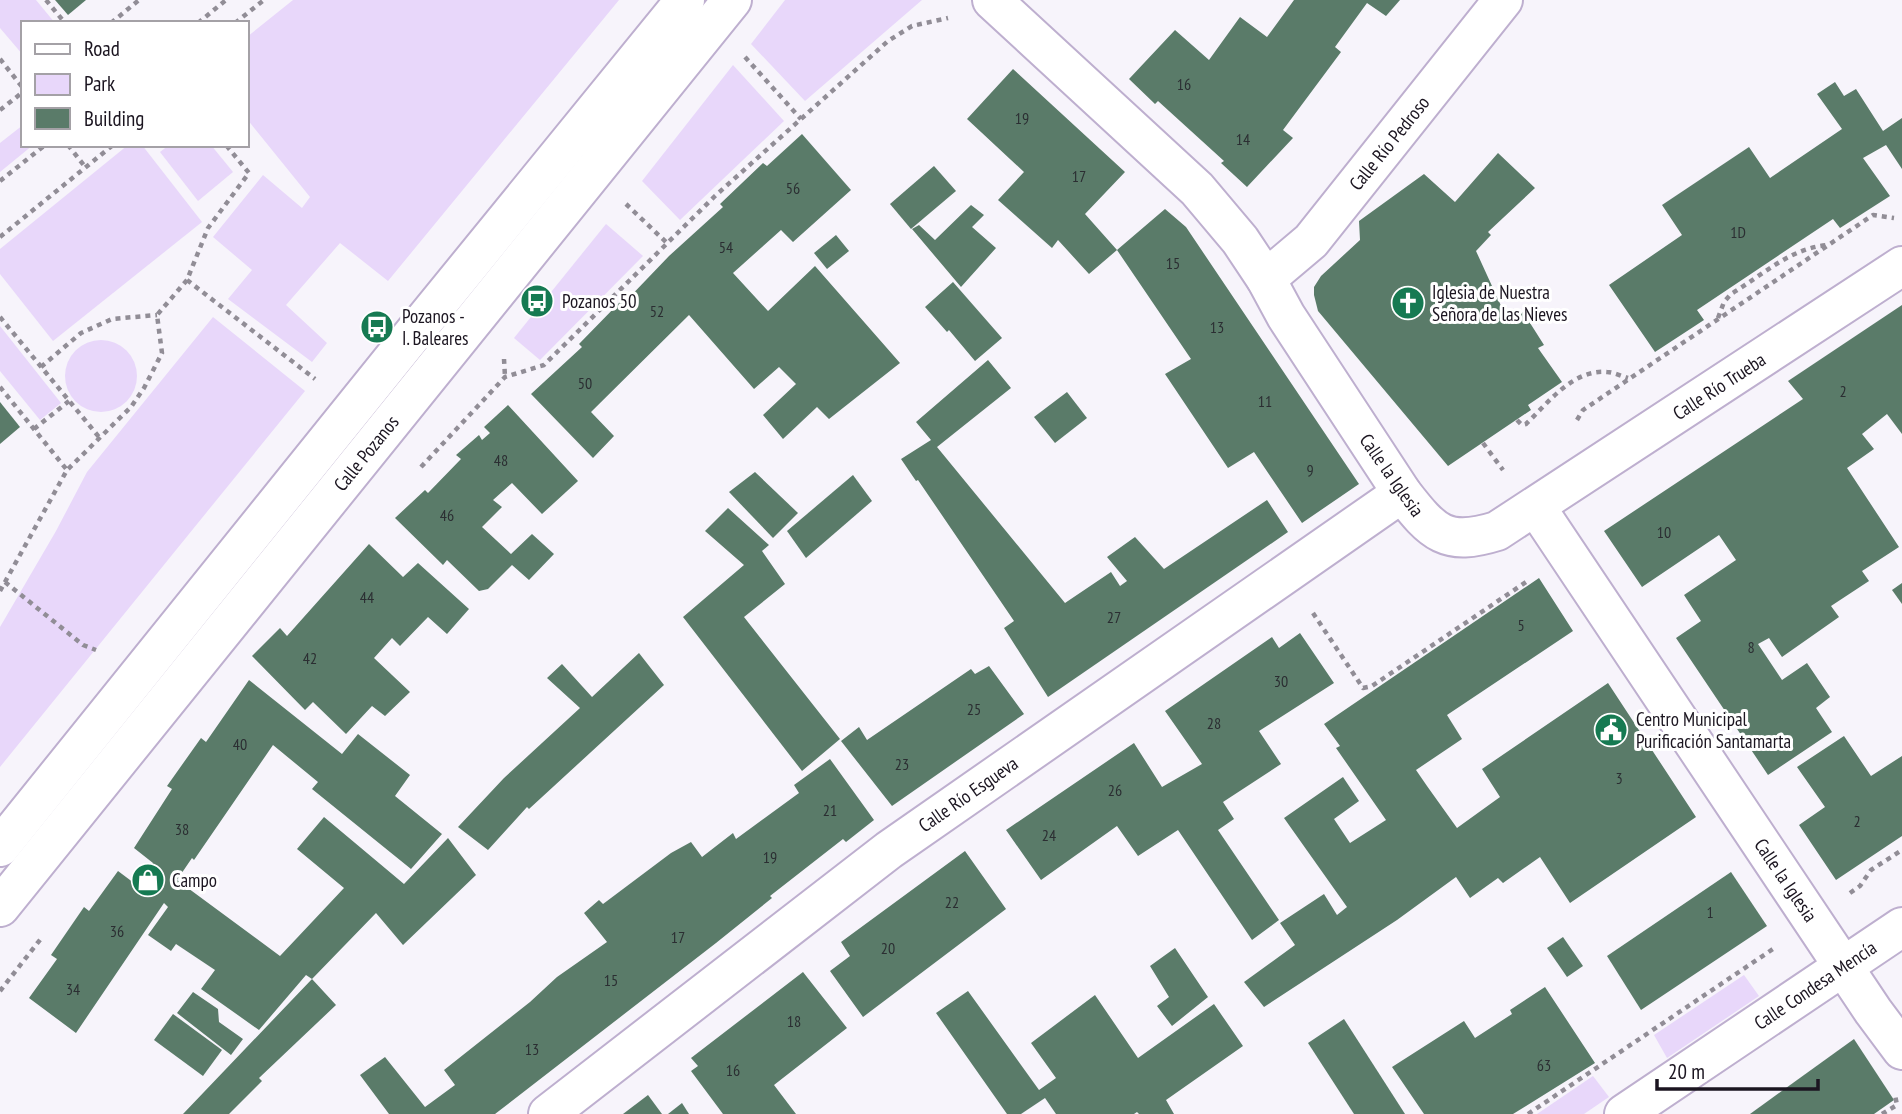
<svg xmlns="http://www.w3.org/2000/svg" width="1902" height="1114" font-family="'PT Sans Narrow',sans-serif">
<rect width="100%" height="100%" fill="#f7f4fb"/>
<!-- green -->
<g fill="#e8d7fa">
<polygon points="0,0 36,0 55,23 23,23 23,55 0,28"/>
<polygon points="293,0 619,0 388,281 340,243 286,305 327,343 312,362 228,299 252,270 213,237 263,175 302,208 310,197 247,119 247,37"/>
<polygon points="785,0 922,0 805,101 751,44"/>
<polygon points="733,65 784,121 680,220 642,181"/>
<polygon points="23,125 23,145 33,145 0,172 0,143"/>
<polygon points="128,145 142,145 202,222 53,341 0,274 0,249"/>
<polygon points="169,145 211,145 233,172 198,201 160,152"/>
<polygon points="606,224 643,256 540,360 514,338"/>
<polygon points="213,317 305,391 0,767 0,627 56,531 87,472"/>
<polygon points="0,326 61,403 40,420 0,371"/>
<circle cx="101" cy="376" r="36"/>
<polygon points="1744,975 1759,996 1667,1058 1654,1035"/>
<polygon points="1593,1076 1609,1097 1584,1114 1537,1114"/>
</g>
<!-- building -->
<g fill="#5a7b69">
<polygon points="55,0 86,0 68,15"/>
<polygon points="1294,0 1400,0 1386,16 1367,3 1335,47 1341,52 1283,130 1293,138 1247,187 1221,163 1224,161 1158,101 1155,104 1129,79 1175,30 1209,60 1240,17 1267,37"/>
<polygon points="1013,69 1125,172 1085,214 1117,250 1089,274 1058,240 1052,248 998,200 1024,172 967,119"/>
<polygon points="1835,82 1844,96 1856,89 1883,131 1902,118 1902,169 1886,145 1863,158 1890,196 1840,228 1833,219 1697,310 1704,320 1655,352 1609,285 1682,235 1662,205 1749,147 1770,178 1842,129 1817,94"/>
<polygon points="802,134 851,190 793,242 781,230 733,273 768,311 815,266 900,363 829,419 817,407 783,439 763,415 796,384 779,367 754,389 689,315 591,412 614,436 593,458 531,394 582,347 579,344 620,302 623,304 669,256 723,207 720,204 763,163 767,166"/>
<polygon points="1498,153 1535,188 1488,232 1491,235 1476,251 1508,321 1523,312 1544,345 1538,348 1562,382 1528,405 1531,410 1448,466 1318,311 1314,295 1314,287 1321,276 1360,240 1359,221 1424,174 1455,202"/>
<polygon points="934,166 956,191 911,229 890,204"/>
<polygon points="971,205 984,215 972,227 996,248 961,287 912,229 919,225 935,240"/>
<polygon points="1165,209 1186,227 1359,484 1302,523 1254,452 1228,468 1165,374 1191,359 1117,250"/>
<polygon points="836,235 849,251 827,269 814,253"/>
<polygon points="953,282 1002,338 975,361 949,330 947,332 925,307"/>
<polygon points="1902,305 1902,434 1887,414 1862,434 1874,449 1847,468 1899,547 1862,571 1869,581 1831,606 1839,617 1782,657 1769,638 1758,644 1782,680 1807,663 1830,697 1816,708 1832,732 1768,775 1676,638 1701,621 1684,595 1736,560 1719,535 1642,587 1604,531 1803,399 1788,381"/>
<polygon points="988,360 1011,388 937,447 1065,603 1111,572 1120,586 1127,581 1107,557 1135,537 1164,569 1267,500 1288,532 1048,697 1004,628 1014,621 918,480 916,481 901,459 931,440 916,422"/>
<polygon points="1067,392 1087,418 1055,443 1034,417"/>
<polygon points="0,402 20,427 0,444"/>
<polygon points="508,405 578,481 542,514 512,483 493,500 502,507 482,527 511,554 532,534 554,554 529,580 512,565 488,589 479,591 447,560 443,565 395,518 425,490 428,493 461,459 456,455 479,435 482,440 490,433 484,427"/>
<polygon points="755,472 798,513 773,538 729,492"/>
<polygon points="853,475 872,501 806,558 787,531"/>
<polygon points="728,508 769,545 762,551 785,584 744,617 840,739 802,771 683,617 744,565 705,531"/>
<polygon points="369,544 403,577 418,563 469,609 447,634 428,617 400,646 392,638 374,658 410,692 385,716 372,706 346,734 313,702 305,710 252,656 280,628 287,636"/>
<polygon points="1539,578 1573,631 1447,715 1462,739 1416,770 1427,786 1457,828 1500,797 1482,769 1608,683 1696,817 1570,903 1540,857 1503,883 1498,878 1470,898 1456,877 1397,920 1264,1007 1244,982 1295,945 1280,923 1324,894 1337,915 1347,907 1284,818 1343,777 1359,801 1334,819 1350,843 1386,820 1336,748 1340,746 1324,724"/>
<polygon points="1902,583 1902,604 1892,590"/>
<polygon points="1300,633 1334,683 1259,731 1281,764 1223,802 1234,819 1218,830 1279,920 1252,940 1178,830 1138,856 1117,826 1041,880 1006,830 1134,743 1162,787 1202,764 1165,711 1272,637 1279,648"/>
<polygon points="639,653 664,685 529,809 527,807 488,850 458,827 504,778 580,708 547,678 562,664 592,697"/>
<polygon points="989,666 1024,714 892,806 841,741 859,727 867,740 971,669 975,674"/>
<polygon points="249,680 342,754 358,734 410,775 395,796 442,834 411,869 312,789 318,782 273,745 194,860 192,858 177,880 280,956 344,888 297,849 324,817 404,884 448,838 476,875 403,945 376,913 312,979 306,975 259,1030 201,989 215,970 176,944 171,951 148,935 168,907 164,903 76,1033 29,998 57,959 51,955 84,907 89,911 118,871 138,886 153,863 134,848 172,789 167,786 201,738 206,742"/>
<polygon points="1844,736 1871,776 1902,756 1902,836 1836,880 1799,825 1825,807 1797,767"/>
<polygon points="830,759 874,820 846,842 843,839 770,896 772,898 716,943 495,1114 389,1114 360,1075 385,1057 425,1107 455,1085 444,1070 530,1002 557,977 607,942 584,913 599,900 603,904 671,853 691,842 702,857 733,833 736,839 799,793 794,785"/>
<polygon points="965,851 1006,909 863,1017 830,971 850,956 841,942"/>
<polygon points="1731,872 1767,926 1641,1010 1607,956"/>
<polygon points="1563,937 1583,966 1567,977 1547,948"/>
<polygon points="1175,948 1208,997 1172,1026 1157,1006 1169,997 1150,966"/>
<polygon points="803,972 847,1028 774,1085 796,1114 723,1114 691,1071 698,1066 691,1058"/>
<polygon points="312,979 336,1005 259,1078 262,1081 229,1114 183,1114"/>
<polygon points="1545,987 1595,1063 1513,1114 1424,1114 1392,1067 1464,1021 1475,1038 1512,1014 1510,1010"/>
<polygon points="968,991 1039,1090 1056,1078 1031,1043 1095,995 1138,1058 1214,1004 1243,1046 1166,1100 1174,1114 1139,1114 1137,1112 1134,1114 1056,1114 1045,1098 1021,1114 1007,1114 936,1013"/>
<polygon points="193,992 218,1009 219,1022 243,1039 231,1055 177,1013"/>
<polygon points="173,1014 222,1050 203,1076 154,1040"/>
<polygon points="1344,1019 1405,1114 1354,1114 1308,1043"/>
<polygon points="1854,1039 1894,1100 1874,1114 1750,1114"/>
<polygon points="648,1095 662,1114 623,1114"/>
<polygon points="682,1103 689,1114 668,1114"/>
</g>
<g fill="none" stroke-linecap="round" stroke-linejoin="round">
<defs>
<g id="street">
<path d="M992,0L1197,189L1240,240L1266,279L1286,316L1402,493C1433,533 1446,547 1497,531L1902,266"/>
<polyline points="1266,279 1311,241 1503,0"/>
<polyline points="1536,507 1873,1011 1902,1050"/>
<polyline points="0,847 405,344 685,0"/>
<polyline points="0,907 732,0"/>
<polyline points="548,1114 889,850 1402,493"/>
<polyline points="1624,1114 1902,927"/>
</g>
</defs>
<!-- street casing -->
<use href="#street" stroke="#beafcf" stroke-width="42"/>
<!-- path -->
<g stroke="#918d96" stroke-width="4.5" stroke-dasharray="5 5" stroke-linecap="butt">
<polyline points="46,0 65,23"/>
<polyline points="111,23 139,0"/>
<polyline points="198,23 226,0"/>
<polyline points="235,23 264,0"/>
<polyline points="745,57 801,119"/>
<polyline points="0,59 23,88"/>
<polyline points="0,110 23,92"/>
<polyline points="68,145 86,168"/>
<polyline points="0,181 45,145"/>
<polyline points="626,204 667,243"/>
<polyline points="0,237 113,145"/>
<polyline points="187,280 315,379"/>
<polyline points="0,317 99,437"/>
<path d="M1718,318L1724,302L1731,294C1763,275 1790,248 1828,245"/>
<polyline points="504,359 505,377"/>
<polyline points="41,367 81,333 112,319 157,315"/>
<polyline points="0,387 67,470"/>
<path d="M1517,420L1522,425L1526,424C1548,403 1573,369 1607,372C1613,372 1621,376 1628,378"/>
<polyline points="1577,420 1583,410 1873,215 1894,218"/>
<polyline points="34,429 69,401"/>
<polyline points="1483,443 1503,470"/>
<polyline points="421,467 505,377 544,365 715,196 888,41 912,26 948,18"/>
<polyline points="5,582 83,645 96,650"/>
<polyline points="0,591 67,470 131,407 144,388 162,353 157,315 187,280 208,228 249,173 226,145"/>
<polyline points="1313,613 1363,688 1372,686 1529,580"/>
<polyline points="1850,893 1860,886 1871,870 1902,850"/>
<polyline points="0,991 43,936"/>
<polyline points="1528,1114 1773,949"/>
<polyline points="1882,1114 1897,1105 1895,1095"/>
</g>
<!-- street -->
<use href="#street" stroke="#fff" stroke-width="38"/>
</g>
<!-- icons -->
<defs>
<symbol id="bus-disc" viewBox="-11 -11 22 22"><circle r="9.5" fill="#167a52" stroke="#fff"/><path d="M-5-6H5V4H4V6H2V4H-2V6H-4V4H-5ZM-3.5-4V0h7V-4ZM-3.5 1.2v1.5H-2V1.2ZM2 1.2v1.5H3.5V1.2Z" fill="#fff"/></symbol>
<symbol id="church-disc" viewBox="-11 -11 22 22"><circle r="9.5" fill="#167a52" stroke="#fff"/><path d="M-1.2-6h2.4v3.5h3.3v2.4h-3.3V6h-2.4V-.1h-3.3v-2.4h3.3Z" fill="#fff"/></symbol>
<symbol id="civic-disc" viewBox="-11 -11 22 22"><circle r="9.5" fill="#167a52" stroke="#fff"/><path d="M-.6-6.5H3V-4.5H.6V-3L4-1V1h2V6H-6V1h2V-1L-.6-3ZM-1.2 2.5V6h2.4V2.5Z" fill="#fff"/></symbol>
<symbol id="shop-disc" viewBox="-11 -11 22 22"><circle r="9.5" fill="#167a52" stroke="#fff"/><path d="M-5-2.5h2.3a2.7 3.5 0 0 1 5.4 0H5L5.5 6h-11ZM-1.5-2.5h3a1.5 2.3 0 0 0-3 0Z" fill="#fff"/></symbol>
</defs>
<g fill-rule="evenodd">
<use href="#bus-disc" x="518" y="282" width="38" height="38"/>
<use href="#church-disc" x="1389" y="284" width="38" height="38"/>
<use href="#bus-disc" x="358" y="308" width="38" height="38"/>
<use href="#civic-disc" x="1592" y="711" width="38" height="38"/>
<use href="#shop-disc" x="129" y="861" width="38" height="38"/>
</g>
<g text-anchor="middle" dominant-baseline="central" stroke-width="6" stroke-linejoin="round" paint-order="stroke">
<!-- number labels -->
<g font-size="16" fill="#2b2e32">
<text x="1184" y="84">16</text>
<text x="1022" y="118">19</text>
<text x="1243" y="139">14</text>
<text x="1079" y="176">17</text>
<text x="793" y="188">56</text>
<text x="1738" y="232">1D</text>
<text x="726" y="247">54</text>
<text x="1173" y="263">15</text>
<text x="657" y="311">52</text>
<text x="1217" y="327">13</text>
<text x="585" y="383">50</text>
<text x="1843" y="391">2</text>
<text x="1265" y="401">11</text>
<text x="501" y="460">48</text>
<text x="1310" y="470">9</text>
<text x="447" y="515">46</text>
<text x="1664" y="532">10</text>
<text x="367" y="597">44</text>
<text x="1114" y="617">27</text>
<text x="1521" y="625">5</text>
<text x="1751" y="647">8</text>
<text x="310" y="658">42</text>
<text x="1281" y="681">30</text>
<text x="974" y="709">25</text>
<text x="1214" y="723">28</text>
<text x="240" y="744">40</text>
<text x="902" y="764">23</text>
<text x="1619" y="778">3</text>
<text x="1115" y="790">26</text>
<text x="830" y="810">21</text>
<text x="1857" y="821">2</text>
<text x="182" y="829">38</text>
<text x="1049" y="835">24</text>
<text x="770" y="857">19</text>
<text x="952" y="902">22</text>
<text x="1710" y="912">1</text>
<text x="117" y="931">36</text>
<text x="678" y="937">17</text>
<text x="888" y="948">20</text>
<text x="611" y="980">15</text>
<text x="73" y="989">34</text>
<text x="794" y="1021">18</text>
<text x="532" y="1049">13</text>
<text x="1544" y="1065">63</text>
<text x="733" y="1070">16</text>
</g>
<!-- street labels -->
<g font-size="19" fill="#1b1520" stroke="#fff">
<text transform="translate(1389 143) rotate(-51)">Calle Río Pedroso</text>
<text transform="translate(1719 386) rotate(-33)">Calle Río Trueba</text>
<text transform="translate(366 453) rotate(-51)">Calle Pozanos</text>
<text transform="translate(1392 475) rotate(55)">Calle la Iglesia</text>
<text transform="translate(968 794) rotate(-35)">Calle Río Esgueva</text>
<text transform="translate(1786 880) rotate(56)">Calle la Iglesia</text>
<text transform="translate(1815 985) rotate(-34)">Calle Condesa Mencía</text>
</g>
<!-- poi labels -->
<g font-size="19" fill="#1b1520" stroke="#fff" text-anchor="start">
<text x="1432" y="292">Iglesia de Nuestra<tspan x="1432" dy="22">Señora de las Nieves</tspan></text>
<text x="562" y="301">Pozanos 50</text>
<text x="402" y="316">Pozanos -<tspan x="402" dy="22">I. Baleares</tspan></text>
<text x="1636" y="719">Centro Municipal<tspan x="1636" dy="22">Purificación Santamarta</tspan></text>
<text x="172" y="880">Campo</text>
</g>
</g>
<!-- legend -->
<rect x="21" y="21" width="228" height="126" fill="#ffffff" stroke="#a4a1a6" stroke-width="2"/>
<rect x="35" y="44" width="35" height="10" fill="#ffffff" stroke="#a4a1a6" stroke-width="2"/>
<text x="84" y="56" font-size="21" fill="#1b1520">Road</text>
<rect x="35" y="74" width="35" height="21" fill="#e8d7fa" stroke="#a4a1a6" stroke-width="2"/>
<text x="84" y="91" font-size="21" fill="#1b1520">Park</text>
<rect x="35" y="108" width="35" height="21" fill="#5a7b69" stroke="#a4a1a6" stroke-width="2"/>
<text x="84" y="126" font-size="21" fill="#1b1520">Building</text>
<!-- scale -->
<path d="M1657 1079v10h161v-10" fill="none" stroke="#1b1520" stroke-width="3.5"/>
<text x="1668" y="1079" font-size="21" fill="#1b1520" stroke="#ffffff" stroke-width="5" paint-order="stroke">20 m</text>
</svg>
